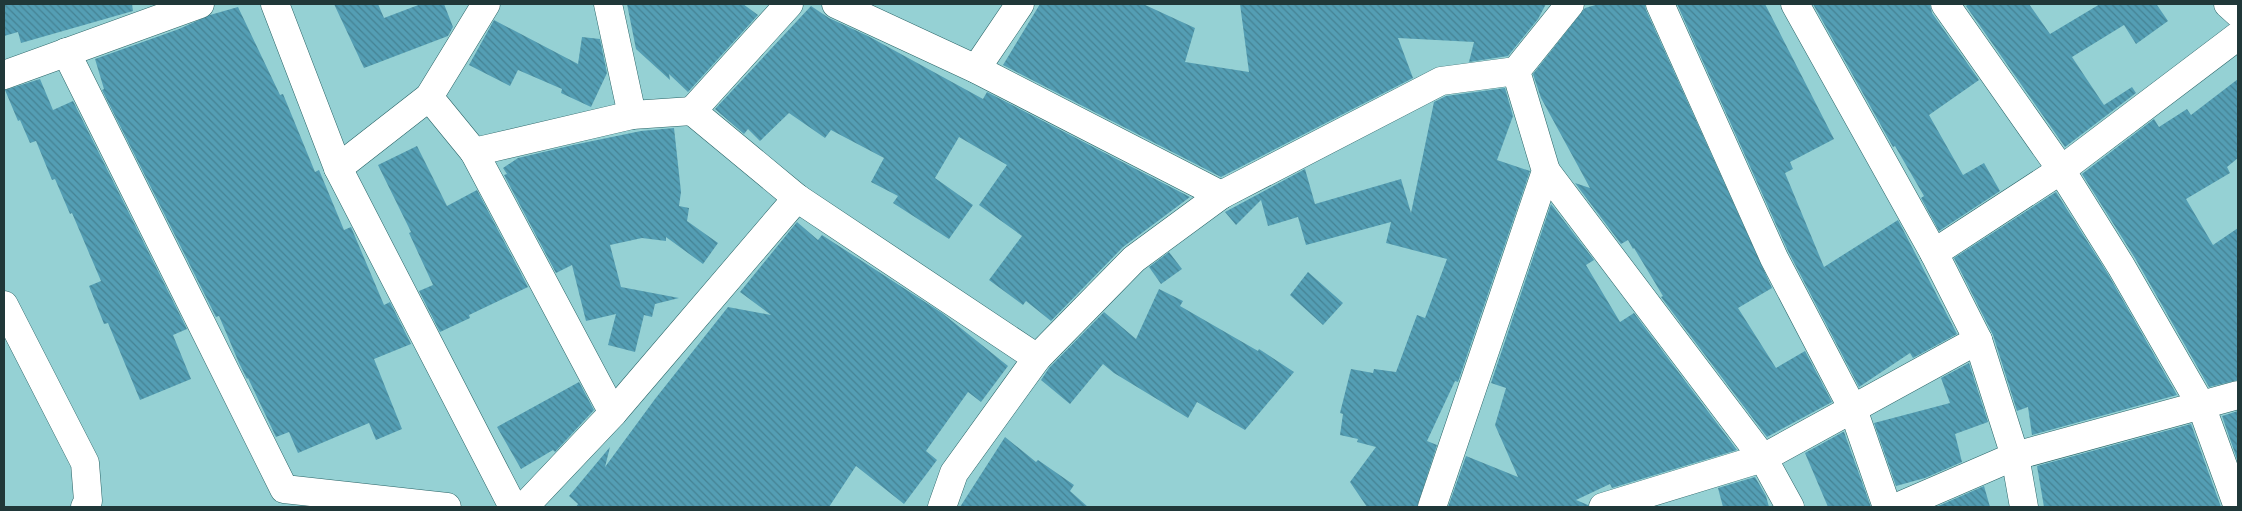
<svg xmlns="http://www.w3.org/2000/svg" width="2242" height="511" font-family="Signika,sans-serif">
<defs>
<pattern id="building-back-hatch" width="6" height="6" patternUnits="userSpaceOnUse" patternTransform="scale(1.25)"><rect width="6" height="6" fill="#549eb4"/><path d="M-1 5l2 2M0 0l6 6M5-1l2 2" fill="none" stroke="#458293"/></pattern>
</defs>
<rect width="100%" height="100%" fill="#95d1d4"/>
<!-- building -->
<g fill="url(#building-back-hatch)">
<polygon points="4,4 132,4 133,11 21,43 18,32 4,36"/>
<polygon points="334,4 378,4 384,18 421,4 444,4 453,27 448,36 364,68"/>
<polygon points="627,4 743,4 758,15 688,92 669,74 670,80 636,49"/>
<polygon points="1040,4 1143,4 1195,28 1185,62 1249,72 1240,4 1546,4 1538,19 1508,56 1469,62 1474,42 1398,38 1413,78 1221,177 1003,65"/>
<polygon points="1599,4 1645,4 1646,10 1772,288 1738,308 1776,368 1805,351 1832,402 1767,437 1661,297 1663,296 1634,248 1633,249 1628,240 1621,244 1575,183 1590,188 1541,98 1533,74 1585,8"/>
<polygon points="1677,4 1765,4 1834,139 1790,162 1793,169 1785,173 1824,267 1898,220 1957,334 1913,358 1910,353 1859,387 1788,251"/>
<polygon points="1813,4 1930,4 1932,13 1979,80 1929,115 1963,175 1984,163 2000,191 1939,231 1921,198 1924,196 1895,146 1893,147"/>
<polygon points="1969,4 2029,4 2050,34 2100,4 2159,4 2157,5 2168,21 2136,44 2124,25 2072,57 2104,105 2132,87 2136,93 2065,147 1966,6"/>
<polygon points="811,6 829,18 868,36 983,99 987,92 1190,197 1123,247 1051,321 1026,301 1023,305 989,280 1022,236 979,205 1007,165 959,137 935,178 973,205 949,239 893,203 898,196 871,182 884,158 831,130 825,138 789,113 760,141 748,129 744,134 715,109"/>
<polygon points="238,7 280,95 283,94 315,172 319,170 344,230 351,227 384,305 390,302 411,344 374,359 402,429 376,440 369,423 298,453 289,432 276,437 248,378 247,379 239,363 219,316 216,317 102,90 104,89 95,59 179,29 210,15"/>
<polygon points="494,20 578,64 582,37 600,39 607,73 591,107 561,93 562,89 518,70 510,86 469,65"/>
<polygon points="40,79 53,110 73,101 187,329 173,335 191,379 140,400 108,323 104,324 89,286 101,281 72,213 70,214 55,179 52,180 36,141 30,143 20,120 18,121 5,90"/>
<polygon points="2238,79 2238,158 2227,167 2230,173 2186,199 2213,245 2238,228 2238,380 2209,387 2135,258 2082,174 2154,119 2159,127 2187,109 2191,115"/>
<polygon points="1505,88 1513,116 1497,160 1530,171 1458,382 1455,381 1427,441 1437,445 1417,507 1367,507 1350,482 1376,447 1357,442 1358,439 1340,435 1343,414 1340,413 1351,369 1373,373 1374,369 1396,372 1417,315 1425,318 1447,259 1386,243 1391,222 1306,245 1298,217 1268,226 1261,200 1236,225 1225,212 1305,169 1315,204 1401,179 1411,213 1434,102 1446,96"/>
<polygon points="674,128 681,192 679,206 689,208 687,221 718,243 703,264 666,237 666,241 642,238 610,245 621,287 679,298 655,304 652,317 644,315 635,352 608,345 616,314 586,321 572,265 556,273 504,175 507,174 503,168 518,158 573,145 641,131"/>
<polygon points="417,146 447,206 477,190 528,287 469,315 470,318 440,332 419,291 433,285 409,233 411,232 378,165"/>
<polygon points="2056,192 2108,274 2177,395 2032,435 2028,407 2017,411 1993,335 1954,258"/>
<polygon points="1551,204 1594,260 1586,265 1620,322 1634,313 1737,450 1612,488 1610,484 1576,500 1588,505 1588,507 1448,507 1466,456 1518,477 1495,425 1506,388 1491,383"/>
<polygon points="797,222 818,240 822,235 942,313 1008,366 981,402 968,392 926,451 937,460 904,504 856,466 829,507 576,507 578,504 569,496 610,447 605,467 655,399 728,307 771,315 740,292"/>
<polygon points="1169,252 1182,269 1161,284 1149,267"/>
<polygon points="1308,272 1343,303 1323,325 1290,295"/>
<polygon points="1159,289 1183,301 1180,306 1258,351 1259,349 1294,372 1245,430 1197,402 1188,418 1114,373 1103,364 1070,404 1041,380 1049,368 1104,312 1136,339"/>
<polygon points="1969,363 1988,422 1955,434 1962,462 1925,478 1896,486 1874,423 1950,403 1941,378"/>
<polygon points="579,382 594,410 555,452 553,450 521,469 497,427"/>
<polygon points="2238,411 2238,462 2222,416"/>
<polygon points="2191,424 2221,507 2044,507 2037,466"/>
<polygon points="1843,432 1844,432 1871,507 1828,507 1805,453"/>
<polygon points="1005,437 1036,462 1038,460 1074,485 1070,491 1088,507 960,507"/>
<polygon points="1755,477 1766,496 1769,507 1723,507 1718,488"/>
<polygon points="1984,486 1990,507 1936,507"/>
</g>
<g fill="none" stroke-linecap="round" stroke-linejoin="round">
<defs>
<g id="minor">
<polyline points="275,4 338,168 513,507"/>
<polyline points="608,4 632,115"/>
<polyline points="836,4 976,69 1221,195"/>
<polyline points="1660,4 1774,258 1853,409 1887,507"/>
<polyline points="1795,4 1934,253 1978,340 2015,456 2024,507"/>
<polyline points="1945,4 2056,162 2121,266 2201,405 2238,507"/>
<polyline points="2228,4 2238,13"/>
<polyline points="66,52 284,489 447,507"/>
<polyline points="976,69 1020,4"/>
<polyline points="4,75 200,4"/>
<polyline points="429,97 474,152 613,413"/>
<polyline points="474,152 632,115 692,111"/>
<polyline points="338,168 429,97 486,4"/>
<polyline points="1546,171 1763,458 1790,507"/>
<polyline points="797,198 1037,358"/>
<polyline points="1934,253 2061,170 2238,36"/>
<polyline points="4,305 85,463 88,501 85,507"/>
<polyline points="524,507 613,413 797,198 692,111 789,4"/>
<polyline points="942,507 954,473 1037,358 1134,259 1221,195 1441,81 1516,71"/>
<polyline points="1432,507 1546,171 1516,71 1570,4"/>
<polyline points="1603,507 1763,458 1978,340"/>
<polyline points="1897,507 2015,456 2238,395"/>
</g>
</defs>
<!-- minor casing -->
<use href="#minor" stroke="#296467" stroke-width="29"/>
<!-- minor -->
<use href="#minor" stroke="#fff" stroke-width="28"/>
</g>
<!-- border -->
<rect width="2242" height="511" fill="none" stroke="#203839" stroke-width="10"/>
</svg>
